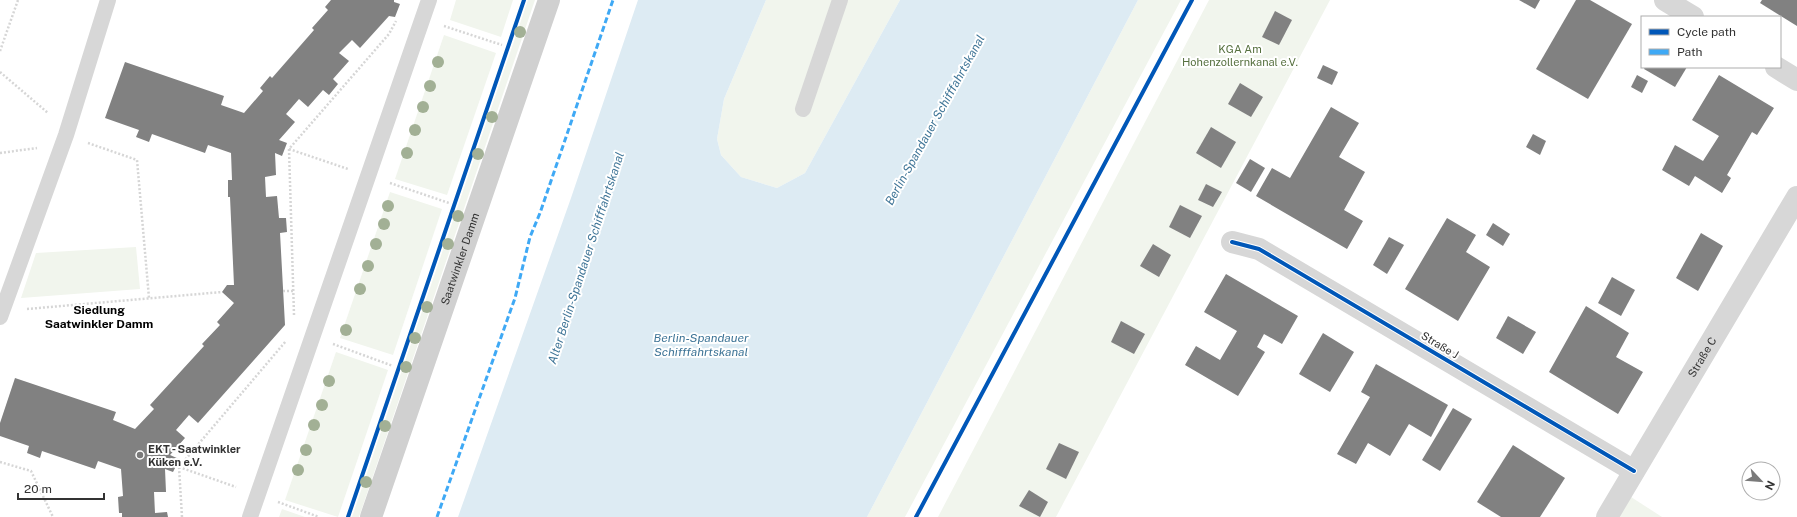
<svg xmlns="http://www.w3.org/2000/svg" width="1797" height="517" font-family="'Public Sans',sans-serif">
<rect width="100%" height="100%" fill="#fff"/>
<!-- green -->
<g fill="#f1f5ed">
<polygon points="456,0 513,0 501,37 450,20"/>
<polygon points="528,0 535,0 359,517 352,517"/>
<polygon points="766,0 900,0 805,173 777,188 741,177 721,155 717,139 724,99"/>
<polygon points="1138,0 1181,0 905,517 867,517"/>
<polygon points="1209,0 1330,0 1056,517 938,517"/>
<polygon points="444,35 496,53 447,195 395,179"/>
<polygon points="390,192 442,209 393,355 340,338"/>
<polygon points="136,247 140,289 21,298 36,253"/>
<polygon points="336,352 388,370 338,517 285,500"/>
<polygon points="1631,497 1662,517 1619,517"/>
<polygon points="282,509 305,517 279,517"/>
</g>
<!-- water -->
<polygon fill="#ddebf3" points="638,0 766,0 724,99 717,139 721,155 741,177 777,188 805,173 900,0 1138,0 867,517 458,517 571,198"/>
<!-- building -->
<g fill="#818181">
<polygon points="331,0 394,0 394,2 400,4 395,17 389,16 360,48 352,40 339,53 349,61 333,79 338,84 329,95 323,90 308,107 299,99 286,114 295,122 279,140 287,143 282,156 275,153 276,175 265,177 266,197 277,196 279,218 286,218 287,232 280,233 285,325 198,423 189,415 176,430 185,438 170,455 179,459 176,466 173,472 165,469 166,492 154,492 155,513 167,512 168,517 122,517 122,513 119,513 118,497 123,496 121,469 98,461 95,469 42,451 40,458 27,453 29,446 0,436 0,423 15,378 116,412 113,420 135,429 154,409 150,405 204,346 202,344 220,325 217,322 234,303 222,292 227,285 234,285 230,197 228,197 228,180 232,180 231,153 208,145 205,153 152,134 149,142 136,137 139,130 105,118 125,62 224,96 221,105 244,113 263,91 260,88 270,76 272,78 314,30 312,28 328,10 325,7"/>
<polygon points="1519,0 1540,0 1535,9"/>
<polygon points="1576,0 1590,0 1632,24 1588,99 1536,69"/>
<polygon points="1762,0 1797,0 1797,26 1760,3"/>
<polygon points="1275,11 1292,20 1279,45 1262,37"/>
<polygon points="1323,65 1338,72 1332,85 1317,78"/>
<polygon points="1645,67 1687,67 1675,87 1644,69"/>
<polygon points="1637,75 1648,81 1642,93 1631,87"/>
<polygon points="1719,75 1774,108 1757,135 1752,132 1727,175 1731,178 1722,193 1695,176 1689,186 1662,170 1675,145 1703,161 1719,136 1692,120"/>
<polygon points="1240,83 1263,97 1251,117 1228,104"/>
<polygon points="1331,107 1359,123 1339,157 1365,172 1344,210 1363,221 1347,249 1256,196 1272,168 1290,178"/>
<polygon points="1211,127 1236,142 1221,168 1196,153"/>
<polygon points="1533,134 1546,141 1540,155 1526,147"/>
<polygon points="1250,159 1265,168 1251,192 1236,183"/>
<polygon points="1206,184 1222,192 1213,207 1198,200"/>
<polygon points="1180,205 1202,216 1190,238 1169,227"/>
<polygon points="1447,218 1476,235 1466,252 1490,267 1458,321 1405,289"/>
<polygon points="1493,223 1510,234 1503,246 1486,235"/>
<polygon points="1701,233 1723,246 1698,291 1676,278"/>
<polygon points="1389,237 1404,245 1387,274 1373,265"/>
<polygon points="1153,244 1171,255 1159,277 1140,266"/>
<polygon points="1226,274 1298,316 1282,344 1264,334 1257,347 1265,352 1238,396 1185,365 1196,346 1220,360 1237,331 1204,312"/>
<polygon points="1612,277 1635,290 1621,316 1598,303"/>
<polygon points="1586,306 1629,333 1616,357 1643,372 1618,414 1549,372"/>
<polygon points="1508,316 1536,332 1523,354 1496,338"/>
<polygon points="1121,321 1145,334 1134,354 1111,342"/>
<polygon points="1323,333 1354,352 1330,392 1299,374"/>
<polygon points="1376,364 1448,405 1431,437 1409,424 1390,456 1368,443 1356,464 1337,454 1370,397 1361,392"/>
<polygon points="1453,408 1472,419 1440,471 1422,460"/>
<polygon points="1059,443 1079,452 1066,479 1046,469"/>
<polygon points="1513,445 1565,478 1540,517 1501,517 1477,502"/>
<polygon points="1029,490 1048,502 1040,517 1019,506"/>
</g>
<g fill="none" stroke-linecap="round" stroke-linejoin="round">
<!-- path -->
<g stroke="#d6d6d6" stroke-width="2.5" stroke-dasharray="2 2" stroke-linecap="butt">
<polyline points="444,26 502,45"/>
<polyline points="0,51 18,0"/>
<polyline points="0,72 48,113"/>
<polyline points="88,143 137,160 149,298"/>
<polyline points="289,149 348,169"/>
<polyline points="0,153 37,148"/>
<polyline points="390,183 449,203"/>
<polyline points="283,291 293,291"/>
<polyline points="27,309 222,292"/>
<polyline points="294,315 289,149 389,34 396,21"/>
<polyline points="333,344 393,366"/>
<polyline points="0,462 31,471 53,517"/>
<polyline points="179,467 236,487"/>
<polyline points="278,502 319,517"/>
<polyline points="182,517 179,467 286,341"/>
</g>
<!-- lane -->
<g stroke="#d7d7d7" stroke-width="16">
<polyline points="803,109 840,0"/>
<polyline points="0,317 66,135 108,0"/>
<polyline points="250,517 429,0"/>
</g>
<!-- street -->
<g stroke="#d7d7d7" stroke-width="22">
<polyline points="1665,0 1693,17"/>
<polyline points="1776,67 1797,80"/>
<polyline points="1232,242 1259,249 1634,471"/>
<path id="s1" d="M1607,517L1797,197"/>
</g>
<!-- secondary -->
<path stroke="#d0d0d0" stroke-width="22" id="s2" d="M371,517L549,0"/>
<!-- quiet -->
<polyline stroke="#3fa9f5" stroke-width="3" stroke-dasharray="6 3" stroke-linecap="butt" points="437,517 515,298 530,237 540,213 613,0"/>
<defs>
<g id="cycleway">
<polyline points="1232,242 1259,249 1634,471"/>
<polyline points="348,517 524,0"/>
<polyline points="916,517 1192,0"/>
</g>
</defs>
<!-- cycleway casing -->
<use href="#cycleway" stroke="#fff" stroke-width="6"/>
<!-- cycleway -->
<use href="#cycleway" stroke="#0057b8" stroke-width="4"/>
</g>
<!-- trees -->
<g fill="#a2b095">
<circle cx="520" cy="32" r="6"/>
<circle cx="438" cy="62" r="6"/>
<circle cx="430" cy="86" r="6"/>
<circle cx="423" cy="107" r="6"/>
<circle cx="492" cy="117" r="6"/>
<circle cx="415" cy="130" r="6"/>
<circle cx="407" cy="153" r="6"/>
<circle cx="478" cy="154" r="6"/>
<circle cx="388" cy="206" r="6"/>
<circle cx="458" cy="216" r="6"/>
<circle cx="384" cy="224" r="6"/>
<circle cx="376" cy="244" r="6"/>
<circle cx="448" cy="244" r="6"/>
<circle cx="368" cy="266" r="6"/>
<circle cx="360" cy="289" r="6"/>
<circle cx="427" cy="307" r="6"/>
<circle cx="346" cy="330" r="6"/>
<circle cx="415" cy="338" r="6"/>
<circle cx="406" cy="367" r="6"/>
<circle cx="329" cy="381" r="6"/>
<circle cx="322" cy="405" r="6"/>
<circle cx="314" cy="425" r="6"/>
<circle cx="385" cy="426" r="6"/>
<circle cx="306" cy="450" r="6"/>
<circle cx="298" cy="470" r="6"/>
<circle cx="366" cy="482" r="6"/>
</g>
<!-- markers -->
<circle fill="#7a7a7a" stroke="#fff" stroke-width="1.5" cx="140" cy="455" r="4"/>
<g text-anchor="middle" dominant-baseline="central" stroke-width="4" stroke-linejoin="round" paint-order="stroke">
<!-- park labels -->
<g font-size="11" fill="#56703f" stroke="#fff">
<text x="1240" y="49">KGA Am<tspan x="1240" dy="13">Hohenzollernkanal e.V.</tspan></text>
</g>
<!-- street labels -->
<g font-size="11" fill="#333" stroke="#fff">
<text stroke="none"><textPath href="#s2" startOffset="273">Saatwinkler Damm</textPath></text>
<text transform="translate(1440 345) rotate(31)">Straße J</text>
<text stroke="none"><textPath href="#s1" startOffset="186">Straße C</textPath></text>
</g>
<!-- poi labels -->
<g font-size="11" font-weight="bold" fill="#333" stroke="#fff" text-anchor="start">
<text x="148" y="449">EKT - Saatwinkler<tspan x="148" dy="13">Küken e.V.</tspan></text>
</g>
<!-- water labels -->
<g font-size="12" font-style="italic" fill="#3f7597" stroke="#fff">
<text transform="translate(935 120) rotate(-61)">Berlin-Spandauer Schifffahrtskanal</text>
<text transform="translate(586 258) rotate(-72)">Alter Berlin-Spandauer Schifffahrtskanal</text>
<text x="701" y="338">Berlin-Spandauer<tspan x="701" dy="14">Schifffahrtskanal</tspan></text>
</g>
<!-- neighbourhood labels -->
<g font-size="12" font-weight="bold" fill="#000" stroke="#fff">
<text x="99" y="310">Siedlung<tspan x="99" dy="14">Saatwinkler Damm</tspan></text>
</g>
</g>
<!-- legend -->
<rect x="1641" y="16" width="140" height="52" fill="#ffffff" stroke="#adadad"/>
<rect x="1649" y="29" width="20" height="6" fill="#0057b8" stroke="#adadad"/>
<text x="1677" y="36" font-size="12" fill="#333333">Cycle path</text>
<rect x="1649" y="49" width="20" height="6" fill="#3fa9f5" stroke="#adadad"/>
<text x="1677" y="56" font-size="12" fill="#333333">Path</text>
<!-- north arrow -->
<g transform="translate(1761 481) rotate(116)"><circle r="19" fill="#ffffff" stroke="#adadad"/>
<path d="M0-3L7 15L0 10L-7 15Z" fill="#7a7a7a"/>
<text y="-6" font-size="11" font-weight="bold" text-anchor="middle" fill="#333333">N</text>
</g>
<!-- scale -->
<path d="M18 493v6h86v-6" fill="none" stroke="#333333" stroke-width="2"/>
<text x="24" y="493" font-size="12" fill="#333333" stroke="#ffffff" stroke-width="3" paint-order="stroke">20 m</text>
</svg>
